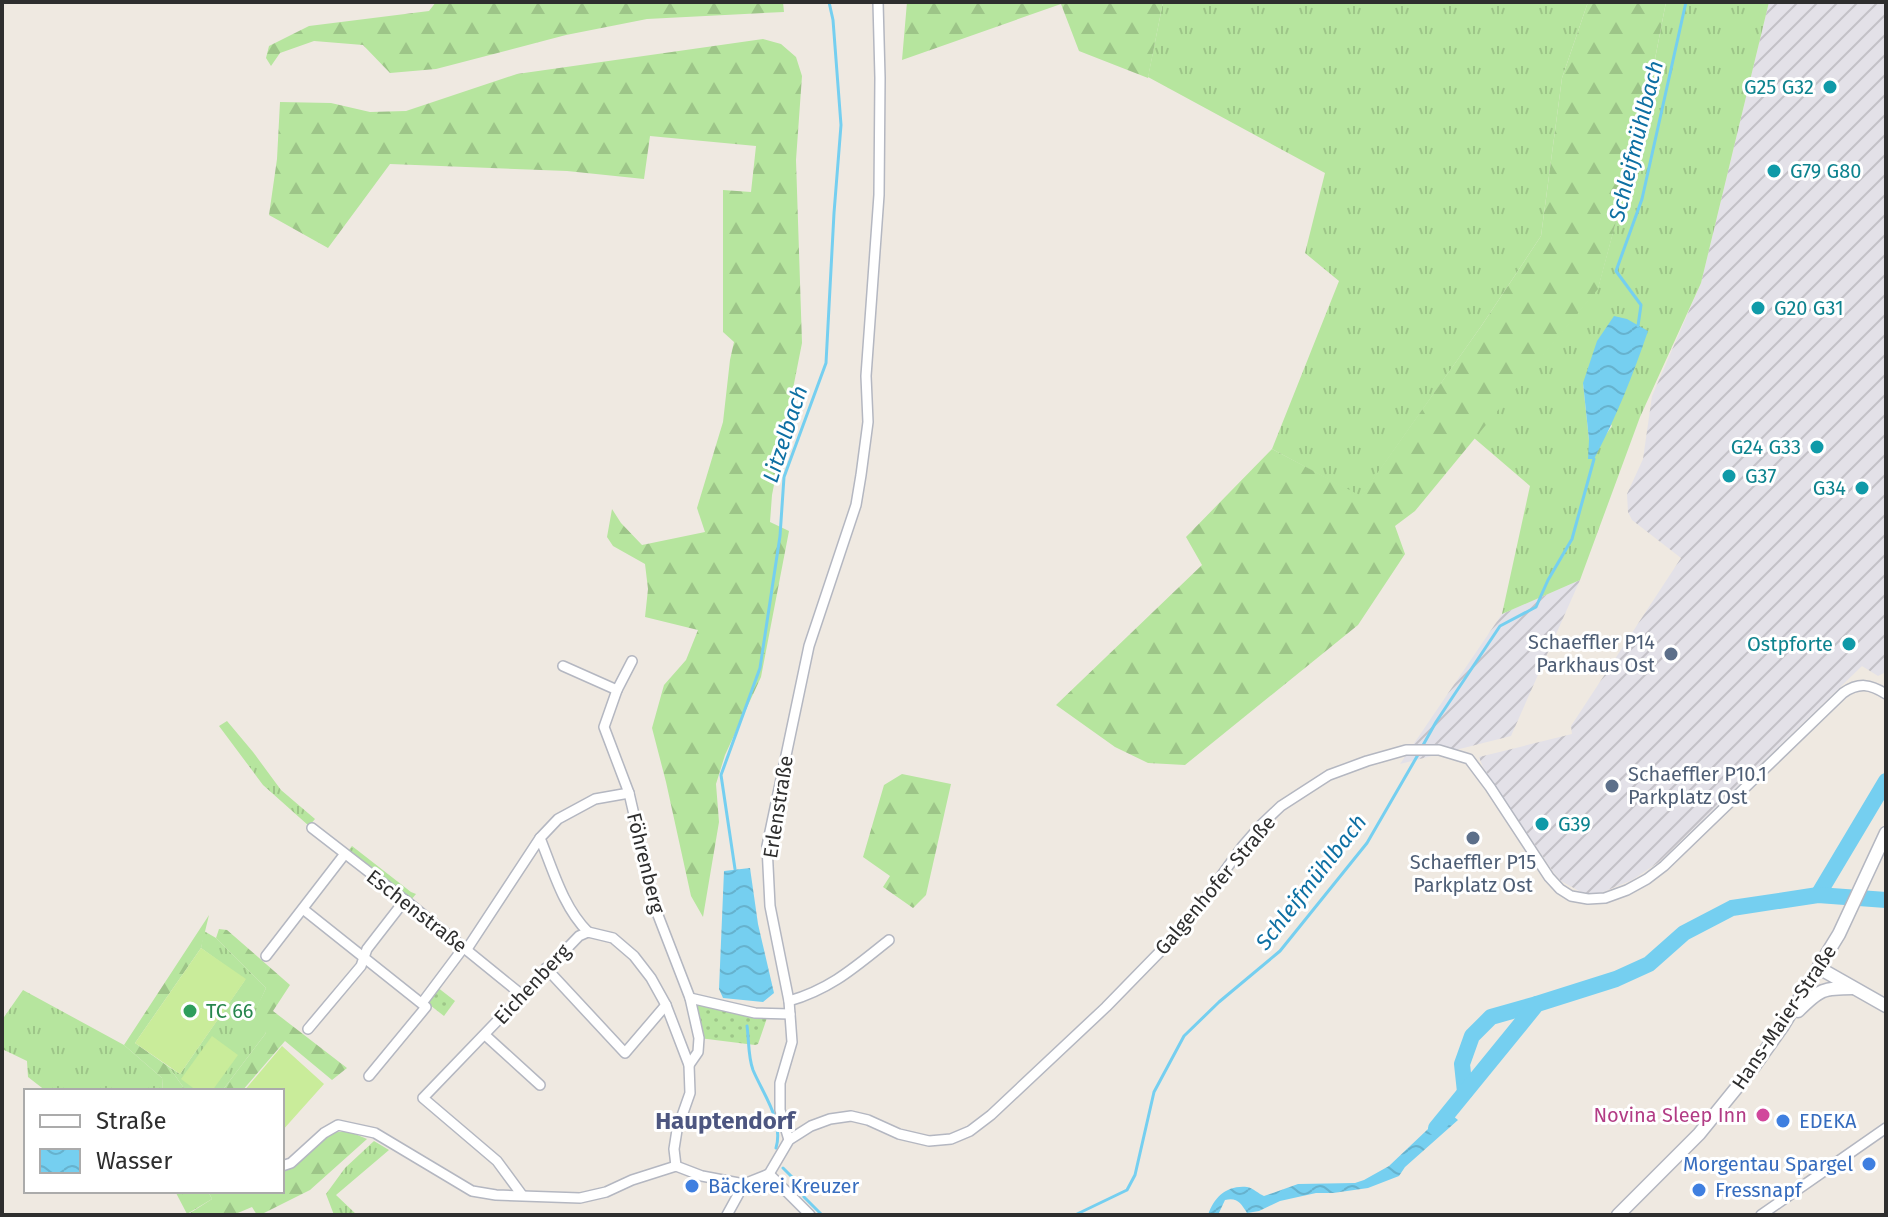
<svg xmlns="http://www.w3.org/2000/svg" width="1888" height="1217" font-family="'Fira Sans',sans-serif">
<defs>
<pattern id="industrial-furrows" width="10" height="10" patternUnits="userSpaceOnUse" patternTransform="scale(2)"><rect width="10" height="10" fill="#e3e1e8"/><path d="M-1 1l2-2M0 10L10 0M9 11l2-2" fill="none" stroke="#c3c1c7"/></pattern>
<pattern id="grass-tufts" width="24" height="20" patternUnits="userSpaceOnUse" patternTransform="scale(2)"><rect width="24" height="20" fill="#b6e59e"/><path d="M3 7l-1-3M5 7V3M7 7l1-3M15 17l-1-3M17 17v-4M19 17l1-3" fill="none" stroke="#9dc588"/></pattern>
<pattern id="forest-firs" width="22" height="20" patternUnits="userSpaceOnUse" patternTransform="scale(2)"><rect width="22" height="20" fill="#b6e59e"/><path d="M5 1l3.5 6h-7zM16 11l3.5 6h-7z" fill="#9dc588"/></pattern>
<pattern id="park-dots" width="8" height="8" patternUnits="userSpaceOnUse" patternTransform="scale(2)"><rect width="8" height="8" fill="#b6e59e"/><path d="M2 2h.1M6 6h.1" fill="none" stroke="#9dc588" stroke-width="1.8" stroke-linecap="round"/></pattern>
<pattern id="water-waves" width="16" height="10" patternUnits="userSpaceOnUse" patternTransform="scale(2)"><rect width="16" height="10" fill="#75cff0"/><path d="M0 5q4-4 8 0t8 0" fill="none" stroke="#66b2ce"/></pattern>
</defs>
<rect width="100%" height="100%" fill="#efe9e1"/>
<!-- industrial -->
<g fill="url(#industrial-furrows)">
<polygon points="1769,2 1886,2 1886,672 1878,676 1862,666 1659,862 1632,880 1603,892 1593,894 1581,892 1561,881 1554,873 1483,767 1479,757 1572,734 1571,726 1681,558 1632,520 1628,512 1627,494 1643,459 1652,396 1701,283"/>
<polygon points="1580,580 1511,736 1400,764 1502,614"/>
</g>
<!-- grass -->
<g fill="url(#grass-tufts)" fill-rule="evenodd">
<polygon points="1163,2 1588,2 1562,78 1541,236 1482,325 1361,497 1272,449 1339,281 1305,253 1325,173 1148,77"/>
<path d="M1666,2H1769L1701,283L1640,417L1580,580L1502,614L1530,486L1474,438L1598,288L1643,121ZM1583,383L1612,426L1589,458V440Z"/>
<polygon points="227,721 253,752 281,790 315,819 309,826 263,785 219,726"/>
<polygon points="352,846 411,892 416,894 411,900 348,851"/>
<polygon points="204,931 216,938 266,988 257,1008 266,1033 222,1091 186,1091 169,1067 180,1074 245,980 201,948"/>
<polygon points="23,990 124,1045 162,1078 163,1091 46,1091 28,1077 27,1061 2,1049 2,1020"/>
<polygon points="374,1141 389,1150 336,1195 357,1215 334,1215 326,1194 345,1168"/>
<polygon points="175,1191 208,1191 212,1199 187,1214"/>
</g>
<!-- forest -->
<g fill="url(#forest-firs)">
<polygon points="436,2 783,2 784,12 647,19 566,35 436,69 390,73 363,45 314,41 280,53 271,66 266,58 269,46 309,26 429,11"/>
<polygon points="907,2 1163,2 1148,78 1079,51 1061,4 902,60"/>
<polygon points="1588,2 1666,2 1643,121 1598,289 1415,511 1395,526 1405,554 1358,625 1185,765 1148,763 1115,747 1056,705 1202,565 1186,537 1272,449 1361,496 1482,325 1541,236 1562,78"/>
<polygon points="763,39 781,44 796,57 802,76 796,160 802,343 772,495 770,522 789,531 761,677 725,755 716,784 719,822 703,917 691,896 666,782 652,728 664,685 686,660 698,630 645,617 648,589 645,564 613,546 607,537 612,509 621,523 642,545 705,532 697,508 723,422 730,360 734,342 723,332 723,190 751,192 756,146 650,136 644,179 567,171 390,164 328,248 269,215 277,159 280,102 331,103 370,112 406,111 517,74"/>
<polygon points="902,774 951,784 926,895 913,908 883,887 890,876 863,857 884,785"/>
<polygon points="209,915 201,948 135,1043 169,1067 186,1091 163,1091 162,1078 124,1045"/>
<path d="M219,929L227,930L290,985L273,1011L347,1068L332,1080L285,1041L242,1091H222L266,1033C250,1013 256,1010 266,988L216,938Z"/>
<polygon points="348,1131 367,1139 310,1190 260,1215 257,1215 252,1207 233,1215 187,1215 212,1199 208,1191 282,1191 282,1172 329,1133"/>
</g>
<!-- park -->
<g fill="url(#park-dots)">
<polygon points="437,987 455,1001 444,1016 426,1002"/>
<polygon points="690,998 755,1013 767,1018 758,1044 755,1045 699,1038"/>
</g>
<!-- pitch -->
<g fill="#c9ec9a">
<polygon points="201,948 246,979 180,1074 135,1043"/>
<polygon points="212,1036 238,1055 212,1091 197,1091 181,1079"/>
<polygon points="282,1046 324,1084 282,1131 282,1091 244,1091"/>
</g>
<!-- water -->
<g fill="url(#water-waves)">
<path d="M1614,316L1627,319L1648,331C1633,375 1616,418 1594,459H1588L1589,440L1583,383L1597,341Z"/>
<polygon points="750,868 758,924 774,993 763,1002 723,998 719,989 724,871"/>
<path d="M1447,1111L1458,1120L1405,1167L1399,1176L1368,1188L1333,1193H1316L1280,1201L1259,1211L1247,1213C1241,1203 1237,1197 1225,1200L1218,1215H1208C1214,1197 1227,1185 1247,1187C1253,1188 1259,1194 1264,1196L1298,1184L1355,1183L1364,1180L1389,1166Z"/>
</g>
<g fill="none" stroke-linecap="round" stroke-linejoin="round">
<!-- stream -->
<g stroke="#75cff0" stroke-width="3">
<polyline points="1638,326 1641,305 1616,271 1642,199 1686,2"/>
<polyline points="1422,747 1436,722 1500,626 1536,607 1548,580 1572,539 1594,459"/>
<polyline points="735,869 721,775 760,668 780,536 784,477 826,363 834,213 841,125 833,20 829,2"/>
<path d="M747,1026C749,1040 748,1057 753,1070C763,1094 784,1121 776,1148"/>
<polyline points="783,1168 803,1188 804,1197 822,1215"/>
<polyline points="1075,1215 1127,1190 1135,1175 1154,1092 1184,1036 1219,1002 1280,951 1367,843 1419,753"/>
</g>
<!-- river -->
<g stroke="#75cff0" stroke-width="16">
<polyline points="1818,895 1886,781"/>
<polyline points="1465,1092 1462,1064 1472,1036 1491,1017 1537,1004"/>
<polyline points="1436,1128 1537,1004 1616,979 1649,964 1684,933 1732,908 1818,895 1886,900"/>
</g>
<defs>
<g id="street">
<polyline points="632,661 617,690 604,727 629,793 656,910 690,998 699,1038 698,1052 689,1065"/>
<polyline points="563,666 617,690"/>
<polyline points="312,828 405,900 522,995"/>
<polyline points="303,909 426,1007 369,1076"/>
<path d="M588,932C563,907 553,870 540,838L558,819L595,799L629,793"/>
<polyline points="467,949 540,838"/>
<polyline points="266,956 344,855"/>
<polyline points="546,968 625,1053 666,1005"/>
<polyline points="690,998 755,1013 790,1014"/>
<path d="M789,1001C831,989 855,967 889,940"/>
<polyline points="422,1003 464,947"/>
<polyline points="308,1029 361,966 367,949 405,900"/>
<polyline points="485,1035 540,1085"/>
<polyline points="789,1140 780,1110 780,1083 792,1042 789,1001 770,906 767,846 809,646 856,505 861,475 868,422 866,376 879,195 880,78 878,2"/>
<polyline points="282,1166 291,1163 324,1133 338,1125 375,1133 472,1191 496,1195 580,1198 606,1192 632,1180 676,1166 702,1176 744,1184 769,1174"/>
<path d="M769,1174L789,1140L811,1126L830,1119L851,1116L868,1120L899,1134L929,1141L951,1139L970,1131L991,1115L1106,1007L1186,925L1242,847L1262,824L1281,806L1329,775L1367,761L1406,750H1439L1469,759L1490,787L1549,877L1560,889L1571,896L1588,899L1605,898L1627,890L1647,879L1664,866L1843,693C1859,682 1870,684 1886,694"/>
<polyline points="769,1174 810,1215"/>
<polyline points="522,1195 497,1161 423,1098 579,936 588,932 613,938 634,956 651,978 666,1005 689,1065 690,1093 677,1130 674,1149 676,1166"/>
<polyline points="727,1215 744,1184"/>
<polyline points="1761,1215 1886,1128"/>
</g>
<g id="secondary">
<polyline points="1819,968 1886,1006"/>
<path d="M1798,1011C1820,989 1823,988 1853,988"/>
<polyline points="1618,1215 1699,1134 1755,1065 1782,1027 1839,934 1886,833"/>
</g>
</defs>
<!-- street casing -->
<use href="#street" stroke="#b4b7c1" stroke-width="12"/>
<!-- secondary casing -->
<use href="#secondary" stroke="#b4b7c1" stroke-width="15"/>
<!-- street -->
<use href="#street" stroke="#fff" stroke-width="9"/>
<!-- secondary -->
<use href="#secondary" stroke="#fff" stroke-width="12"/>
</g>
<!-- markers -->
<g fill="#0f9aa8" stroke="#fff" stroke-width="3">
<circle cx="1830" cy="87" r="8"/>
<circle cx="1774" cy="171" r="8"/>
<circle cx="1758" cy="308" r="8"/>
<circle cx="1817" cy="447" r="8"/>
<circle cx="1729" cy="476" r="8"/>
<circle cx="1862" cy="488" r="8"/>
<circle cx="1849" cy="644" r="8"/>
<circle cx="1542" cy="824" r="8"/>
</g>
<g fill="#5c6f8a" stroke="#fff" stroke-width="3">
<circle cx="1671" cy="654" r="8"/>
<circle cx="1612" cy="786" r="8"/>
<circle cx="1473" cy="838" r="8"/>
</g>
<circle fill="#2e9e5b" stroke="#fff" stroke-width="3" cx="190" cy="1011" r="8"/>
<circle fill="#d1479c" stroke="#fff" stroke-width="3" cx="1763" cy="1115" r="8"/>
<g fill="#3f7fe0" stroke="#fff" stroke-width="3">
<circle cx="1783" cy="1121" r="8"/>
<circle cx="1869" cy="1164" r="8"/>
<circle cx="692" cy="1186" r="8"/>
<circle cx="1699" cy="1190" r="8"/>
</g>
<g text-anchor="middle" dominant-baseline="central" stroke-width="6" stroke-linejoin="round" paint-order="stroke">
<!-- culture labels -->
<g font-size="20" fill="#0d838f" stroke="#fff" text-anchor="end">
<text x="1814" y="87">G25 G32</text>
<text x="1790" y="171" text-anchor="start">G79 G80</text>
<text x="1774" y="308" text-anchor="start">G20 G31</text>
<text x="1801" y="447">G24 G33</text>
<text x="1745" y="476" text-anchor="start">G37</text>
<text x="1846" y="488">G34</text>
<text x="1833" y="644">Ostpforte</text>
<text x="1558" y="824" text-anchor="start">G39</text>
</g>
<!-- service labels -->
<g font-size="20" fill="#4e5e75" stroke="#fff" text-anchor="end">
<text x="1655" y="642">Schaeffler P14<tspan x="1655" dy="23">Parkhaus Ost</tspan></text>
<text x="1628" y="774" text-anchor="start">Schaeffler P10.1<tspan x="1628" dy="23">Parkplatz Ost</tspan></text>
<text x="1473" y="862" text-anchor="middle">Schaeffler P15<tspan x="1473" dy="23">Parkplatz Ost</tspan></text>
</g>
<!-- street labels -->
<g font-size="20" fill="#2e2e2e" stroke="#fff">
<text transform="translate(778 807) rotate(-81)">Erlenstraße</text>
<text transform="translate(646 863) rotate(76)">Föhrenberg</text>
<text transform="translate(1215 885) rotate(-50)">Galgenhofer Straße</text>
<text transform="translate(417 911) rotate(38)">Eschenstraße</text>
<text transform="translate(532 984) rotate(-47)">Eichenberg</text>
<text transform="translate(1784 1017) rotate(-56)">Hans-Maier-Straße</text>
</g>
<!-- leisure labels -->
<g font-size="20" fill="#27864d" stroke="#fff" text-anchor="start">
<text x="206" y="1011">TC 66</text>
</g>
<!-- hotel labels -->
<g font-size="20" fill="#b23c85" stroke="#fff" text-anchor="end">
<text x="1747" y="1115">Novina Sleep Inn</text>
</g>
<!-- shop labels -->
<g font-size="20" fill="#366cbe" stroke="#fff" text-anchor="start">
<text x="1799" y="1121">EDEKA</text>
<text x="1853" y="1164" text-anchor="end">Morgentau Spargel</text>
<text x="708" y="1186">Bäckerei Kreuzer</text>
<text x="1715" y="1190">Fressnapf</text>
</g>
<!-- water labels -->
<g font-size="22" font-style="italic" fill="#0d6fa3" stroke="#fff">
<text transform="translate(1636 141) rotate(-76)">Schleifmühlbach</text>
<text transform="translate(785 434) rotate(-72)">Litzelbach</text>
<text transform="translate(1311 882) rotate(-52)">Schleifmühlbach</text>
</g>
<!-- quarter labels -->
<g font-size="24" font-weight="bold" fill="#4d5680" stroke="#fff">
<text x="725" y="1121">Hauptendorf</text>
</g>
</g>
<!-- border -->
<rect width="1888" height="1217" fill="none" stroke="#2e2e2e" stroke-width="8"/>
<!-- legend -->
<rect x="24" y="1089" width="260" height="104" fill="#ffffff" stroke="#ababab" stroke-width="2"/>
<rect x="40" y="1115" width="40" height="12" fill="#ffffff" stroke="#ababab" stroke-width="2"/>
<text x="96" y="1129" font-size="24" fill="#2e2e2e">Straße</text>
<rect x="40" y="1149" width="40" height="24" fill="url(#water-waves)" stroke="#ababab" stroke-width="2"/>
<text x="96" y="1169" font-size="24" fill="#2e2e2e">Wasser</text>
</svg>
